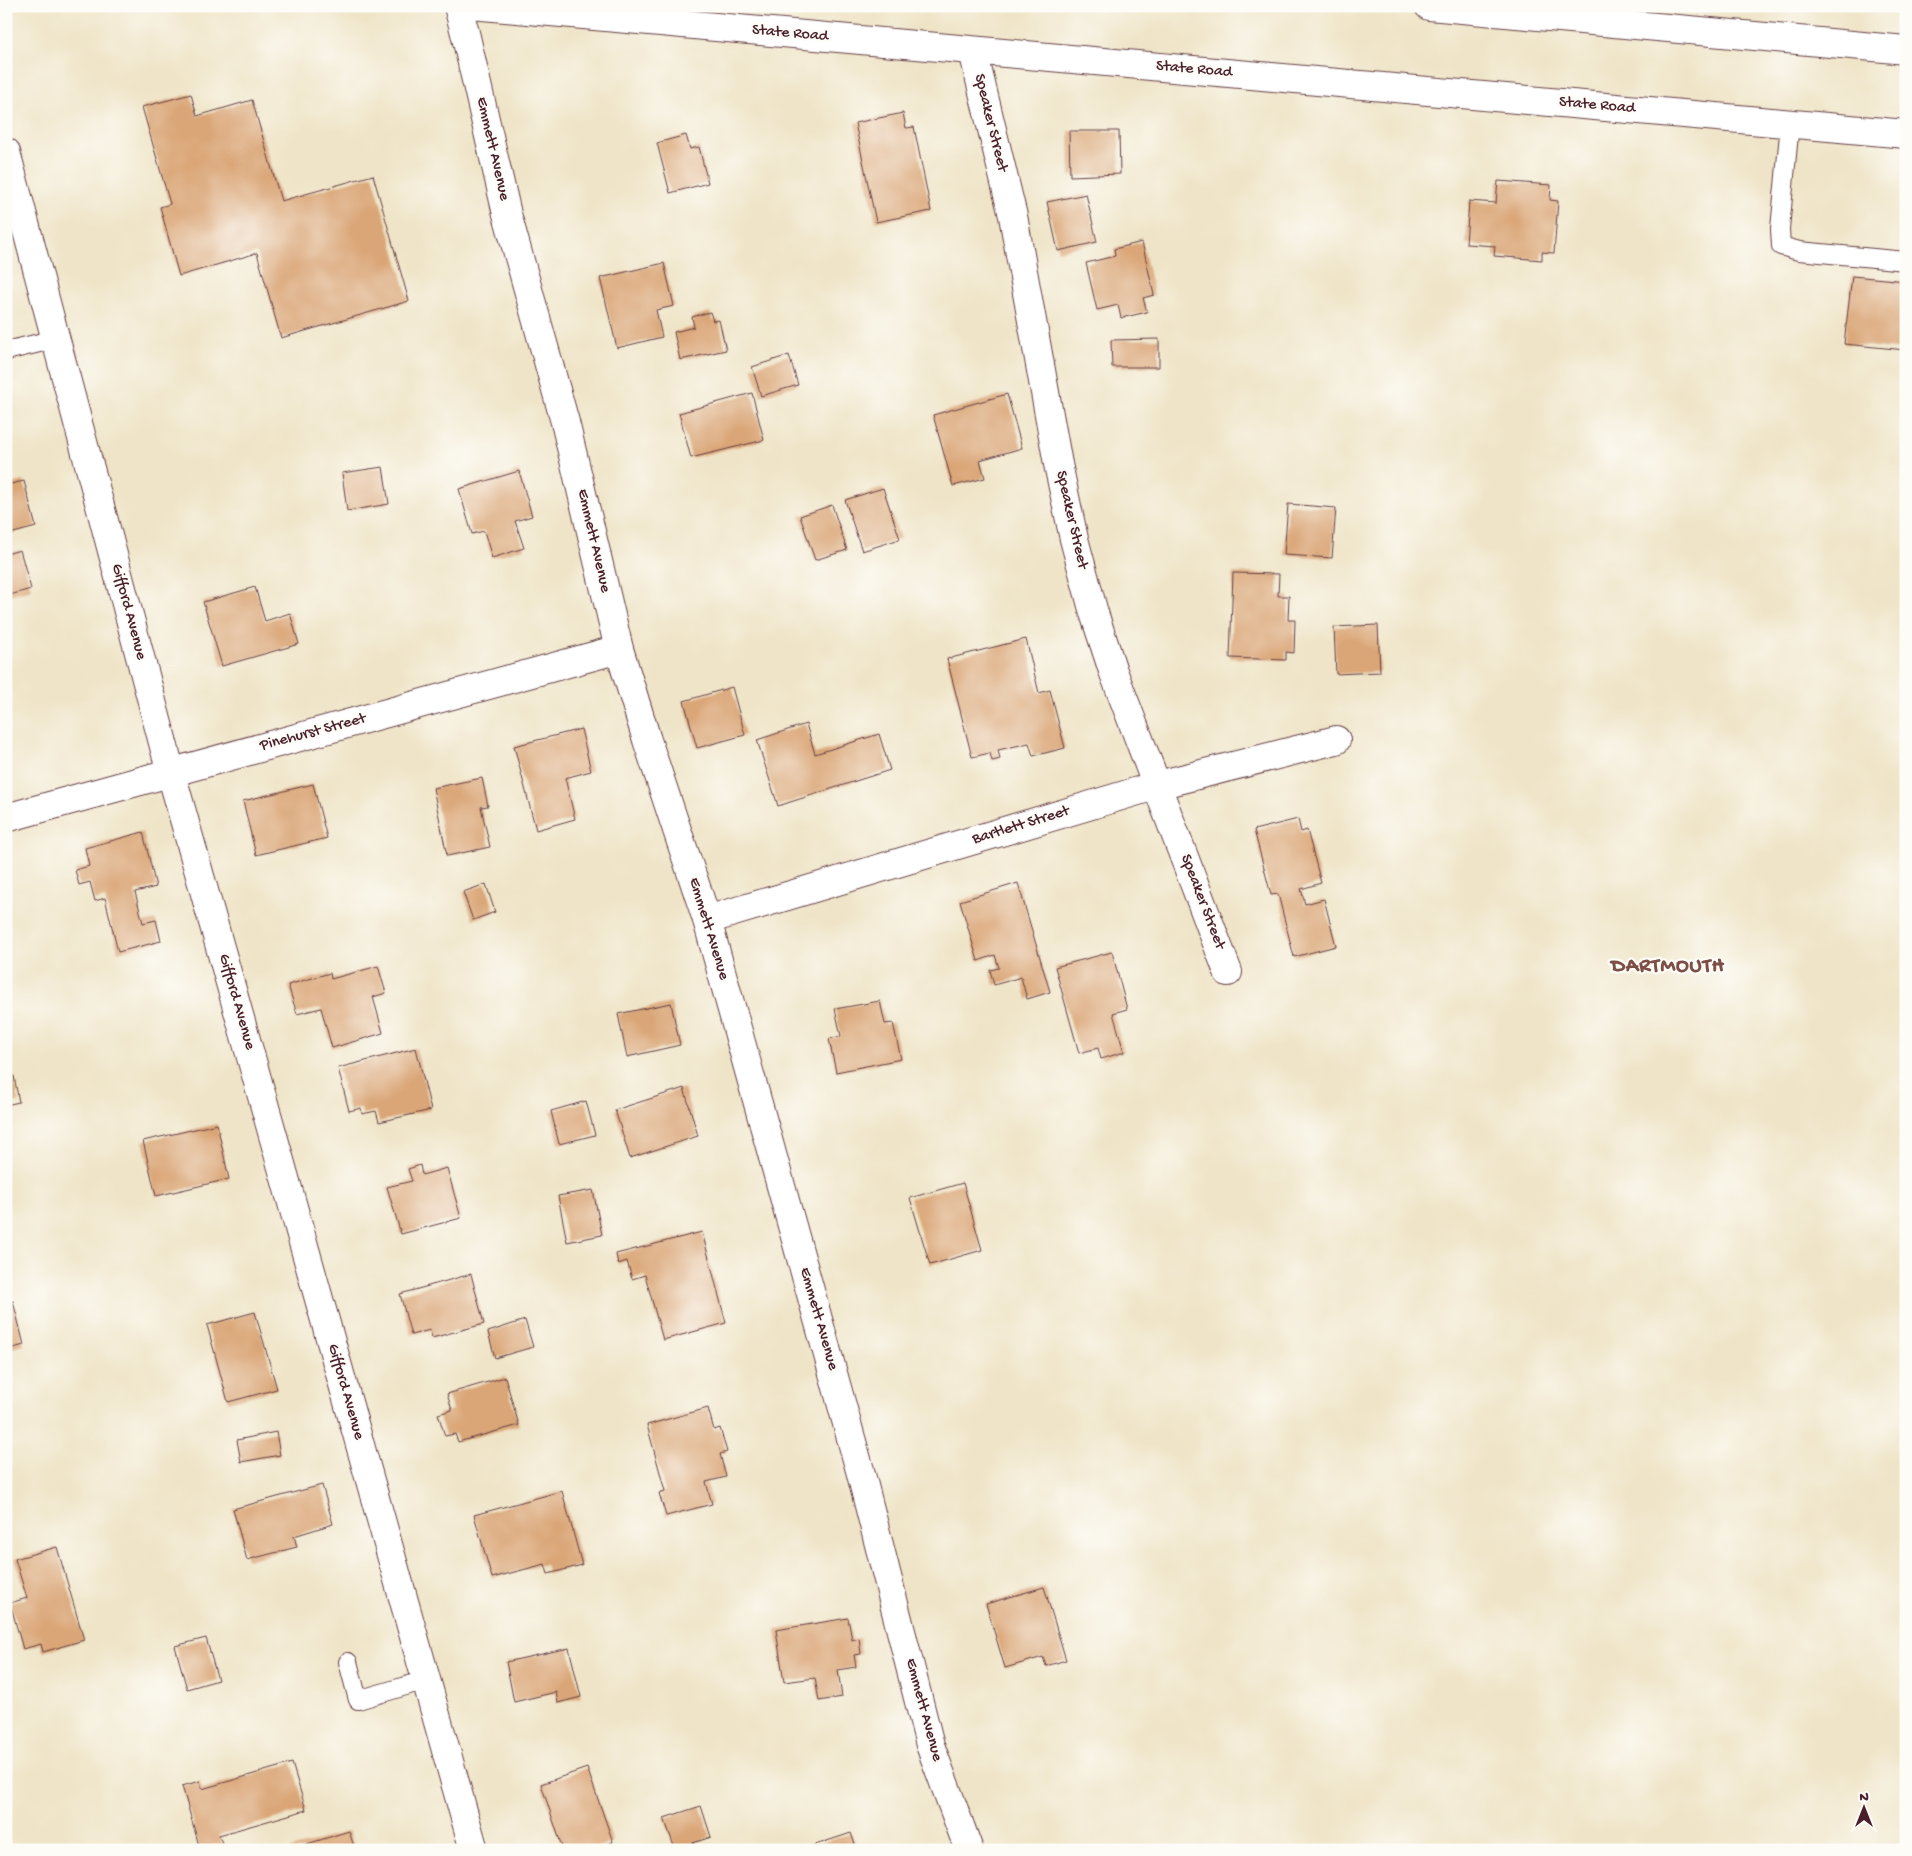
<svg xmlns="http://www.w3.org/2000/svg" width="1912" height="1856" font-family="'Gochi Hand',sans-serif">
<rect width="100%" height="100%" fill="#fdfcf7"/>
<filter id="ink" filterUnits="userSpaceOnUse"><feTurbulence type="fractalNoise" baseFrequency=".02" numOctaves="2"/><feDisplacementMap in="SourceGraphic" scale="10" xChannelSelector="R" yChannelSelector="G"/><feConvolveMatrix kernelMatrix="1 2 1 2 8 2 1 2 1" color-interpolation-filters="sRGB"/></filter>
<filter id="wash" filterUnits="userSpaceOnUse"><feTurbulence type="fractalNoise" baseFrequency=".0096" numOctaves="4" result="noise"/><feDisplacementMap in="SourceGraphic" scale="20" xChannelSelector="R" yChannelSelector="G"/><feGaussianBlur stdDeviation="1.12" result="paint"/><feColorMatrix in="noise" values="0 0 0 0 0 0 0 0 0 0 0 0 0 0 0 0 0 1.4 0 .05"/><feComposite in="paint" operator="in"/></filter>
<g filter="url(#wash)">
<rect width="100%" height="100%" fill="#efe4c7"/>
<g id="blocks">
<!-- building -->
<g fill="#daa677">
<polygon points="191,94 197,116 252,100 281,201 373,175 409,301 281,338 257,253 179,276 160,207 170,204 142,107"/>
<polygon points="903,113 906,128 914,127 931,211 876,222 855,123"/>
<polygon points="1069,131 1119,131 1120,174 1070,176"/>
<polygon points="686,135 690,149 699,147 708,183 670,193 657,143"/>
<polygon points="1498,181 1551,185 1550,200 1558,201 1554,253 1542,252 1542,260 1494,256 1495,246 1466,244 1469,201 1496,203"/>
<polygon points="1086,194 1097,242 1058,251 1047,202"/>
<polygon points="1142,242 1154,295 1143,298 1147,312 1121,318 1118,305 1097,310 1086,263 1115,256 1114,249"/>
<polygon points="664,263 674,306 656,310 662,337 617,348 600,278"/>
<polygon points="1852,276 1906,281 1906,350 1844,344"/>
<polygon points="710,312 713,321 719,320 726,350 680,360 674,332 694,327 692,317"/>
<polygon points="1159,339 1159,367 1112,367 1111,340"/>
<polygon points="789,355 798,385 761,396 752,367"/>
<polygon points="752,393 764,440 691,458 679,413"/>
<polygon points="1007,394 1022,448 980,460 985,478 953,486 933,415"/>
<polygon points="383,467 389,504 347,511 342,473"/>
<polygon points="519,471 532,516 515,521 524,548 492,558 484,531 472,534 459,489"/>
<polygon points="24,481 36,527 6,535 6,485"/>
<polygon points="883,488 900,539 862,551 845,500"/>
<polygon points="1288,504 1336,508 1332,558 1284,555"/>
<polygon points="832,505 847,550 815,560 800,516"/>
<polygon points="20,550 31,589 6,596 6,554"/>
<polygon points="1233,573 1279,574 1278,596 1289,596 1288,620 1295,620 1294,653 1286,652 1286,660 1230,658"/>
<polygon points="255,587 265,621 290,613 299,644 222,666 203,602"/>
<polygon points="1378,625 1380,672 1336,674 1334,627"/>
<polygon points="1026,639 1039,693 1050,690 1065,748 1033,756 1029,743 998,750 1000,759 992,761 990,753 972,757 947,659"/>
<polygon points="732,687 745,735 697,748 684,701"/>
<polygon points="806,724 815,754 879,734 890,770 778,806 757,740"/>
<polygon points="581,729 591,771 565,778 575,819 536,830 514,746"/>
<polygon points="482,778 488,806 481,807 490,847 447,856 433,788"/>
<polygon points="313,784 327,838 256,855 243,801"/>
<polygon points="1298,819 1301,832 1307,830 1321,883 1301,889 1305,904 1324,899 1336,946 1294,957 1278,894 1271,895 1254,830"/>
<polygon points="143,832 156,887 135,892 143,923 156,920 161,941 118,952 105,898 95,901 90,882 79,885 75,870 89,866 85,848"/>
<polygon points="1018,883 1050,992 1027,999 1021,977 994,985 990,970 999,968 995,955 978,961 960,901"/>
<polygon points="486,884 495,912 473,920 463,892"/>
<polygon points="1112,952 1127,1009 1113,1013 1124,1052 1101,1059 1098,1048 1079,1053 1055,967"/>
<polygon points="378,966 386,993 373,997 383,1033 332,1048 321,1008 297,1014 288,985 330,973 331,979"/>
<polygon points="880,1001 885,1024 893,1023 901,1059 836,1072 829,1039 841,1036 835,1009"/>
<polygon points="671,1003 680,1045 627,1057 618,1014"/>
<polygon points="416,1048 431,1110 379,1122 376,1111 362,1114 361,1108 349,1111 338,1068"/>
<polygon points="14,1076 19,1102 6,1105 6,1077"/>
<polygon points="684,1088 698,1136 630,1158 615,1110"/>
<polygon points="586,1101 595,1135 559,1144 551,1111"/>
<polygon points="217,1124 229,1179 156,1196 143,1141"/>
<polygon points="420,1165 422,1175 447,1168 461,1218 401,1234 387,1187 412,1181 408,1169"/>
<polygon points="963,1183 982,1250 930,1265 910,1198"/>
<polygon points="593,1190 602,1235 567,1242 558,1196"/>
<polygon points="702,1232 726,1323 663,1340 645,1275 632,1279 627,1261 618,1264 616,1254"/>
<polygon points="471,1274 484,1324 432,1338 430,1330 411,1335 400,1294"/>
<polygon points="13,1301 24,1345 6,1350 6,1303"/>
<polygon points="255,1312 277,1389 228,1402 207,1325"/>
<polygon points="525,1320 533,1347 495,1358 488,1332"/>
<polygon points="505,1377 519,1425 458,1442 455,1434 445,1436 438,1414 452,1410 447,1394"/>
<polygon points="708,1408 714,1430 720,1428 727,1452 720,1454 726,1477 706,1482 712,1504 666,1516 659,1493 665,1491 647,1425"/>
<polygon points="276,1432 280,1455 241,1462 237,1440"/>
<polygon points="322,1485 333,1524 294,1536 297,1547 247,1560 233,1509"/>
<polygon points="562,1491 582,1565 548,1574 545,1564 492,1578 474,1515"/>
<polygon points="57,1547 84,1640 43,1652 41,1644 23,1649 10,1603 27,1598 15,1559"/>
<polygon points="1044,1587 1066,1660 1046,1666 1043,1657 1005,1668 986,1604"/>
<polygon points="848,1618 852,1640 859,1638 861,1654 854,1655 856,1667 838,1670 842,1697 819,1701 815,1678 784,1682 776,1630"/>
<polygon points="206,1638 218,1680 187,1689 175,1646"/>
<polygon points="569,1648 581,1697 558,1703 556,1692 514,1702 506,1662"/>
<polygon points="292,1763 306,1810 219,1835 222,1843 200,1849 182,1786 200,1781 202,1789"/>
<polygon points="587,1768 613,1842 591,1850 563,1850 541,1784"/>
<polygon points="701,1806 711,1837 675,1849 664,1818"/>
<polygon points="349,1831 355,1850 291,1850 291,1849"/>
<polygon points="851,1833 857,1850 803,1850 803,1849"/>
</g>
</g>
</g>
<g filter="url(#ink)">
<use href="#blocks" fill-opacity="0" stroke="#633d42" stroke-width="1"/>
<g fill="none" stroke-linecap="round" stroke-linejoin="round">
<defs>
<g id="lane">
<polyline points="1790,123 1780,229 1781,246 1799,251 1906,261"/>
<polyline points="6,351 56,339"/>
<polyline points="348,1662 358,1700 426,1680"/>
</g>
<g id="street">
<polyline points="458,6 466,37 507,214 565,422 619,649 647,740 707,920 861,1474 930,1745 969,1850"/>
<polyline points="973,51 1013,216 1058,464 1074,539 1094,613 1113,671 1228,972"/>
<polyline points="6,152 171,773 474,1850"/>
<polyline points="6,818 619,649"/>
<polyline points="707,920 1158,785 1336,740"/>
</g>
<g id="primary">
<polyline points="482,6 1906,134"/>
<polyline points="1429,6 1906,50"/>
</g>
</defs>
<!-- lane casing -->
<use href="#lane" stroke="#633d42" stroke-width="20"/>
<!-- street casing -->
<use href="#street" stroke="#633d42" stroke-width="30"/>
<!-- primary casing -->
<use href="#primary" stroke="#633d42" stroke-width="30"/>
<!-- lane -->
<use href="#lane" stroke="#fff" stroke-width="18"/>
<!-- street -->
<use href="#street" stroke="#fff" stroke-width="28"/>
<!-- primary -->
<use href="#primary" stroke="#fff" stroke-width="28"/>
</g>
</g>
<g text-anchor="middle" dominant-baseline="central" stroke-width="4.5" stroke-linejoin="round" paint-order="stroke">
<!-- street labels -->
<g font-size="16" fill="#4a1f2b" stroke="#fdfcf7">
<text transform="translate(790 34) rotate(5)">State Road</text>
<text transform="translate(1194 70) rotate(5)">State Road</text>
<text transform="translate(1597 106) rotate(5)">State Road</text>
<text transform="translate(990 123) rotate(76)">Speaker Street</text>
<text transform="translate(492 149) rotate(77)">Emmett Avenue</text>
<text transform="translate(1071 520) rotate(77)">Speaker Street</text>
<text transform="translate(593 541) rotate(77)">Emmett Avenue</text>
<text transform="translate(128 612) rotate(75)">Gifford Avenue</text>
<text transform="translate(313 733) rotate(-15)">Pinehurst Street</text>
<text transform="translate(1021 826) rotate(-17)">Bartlett Street</text>
<text transform="translate(1202 902) rotate(69)">Speaker Street</text>
<text transform="translate(708 929) rotate(73)">Emmett Avenue</text>
<text transform="translate(236 1002) rotate(74)">Gifford Avenue</text>
<text transform="translate(818 1319) rotate(74)">Emmett Avenue</text>
<text transform="translate(345 1392) rotate(74)">Gifford Avenue</text>
<text transform="translate(923 1710) rotate(75)">Emmett Avenue</text>
</g>
<!-- district labels -->
<g font-size="21" font-weight="bold" letter-spacing="1" fill="#7c4e46" stroke="#fdfcf7">
<text x="1668" y="967">DARTMOUTH</text>
</g>
</g>
<!-- margin -->
<rect width="1912" height="1856" fill="none" stroke="#fdfcf7" stroke-width="25"/>
<!-- north arrow -->
<g transform="translate(1864 1808)" stroke="#fdfcf7" stroke-width="4" paint-order="stroke">
<path d="M0-4L9 19L0 12L-9 19Z" fill="#4a1f2b"/>
<text y="-8" font-size="14" font-weight="bold" text-anchor="middle" fill="#4a1f2b">N</text>
</g>
</svg>
